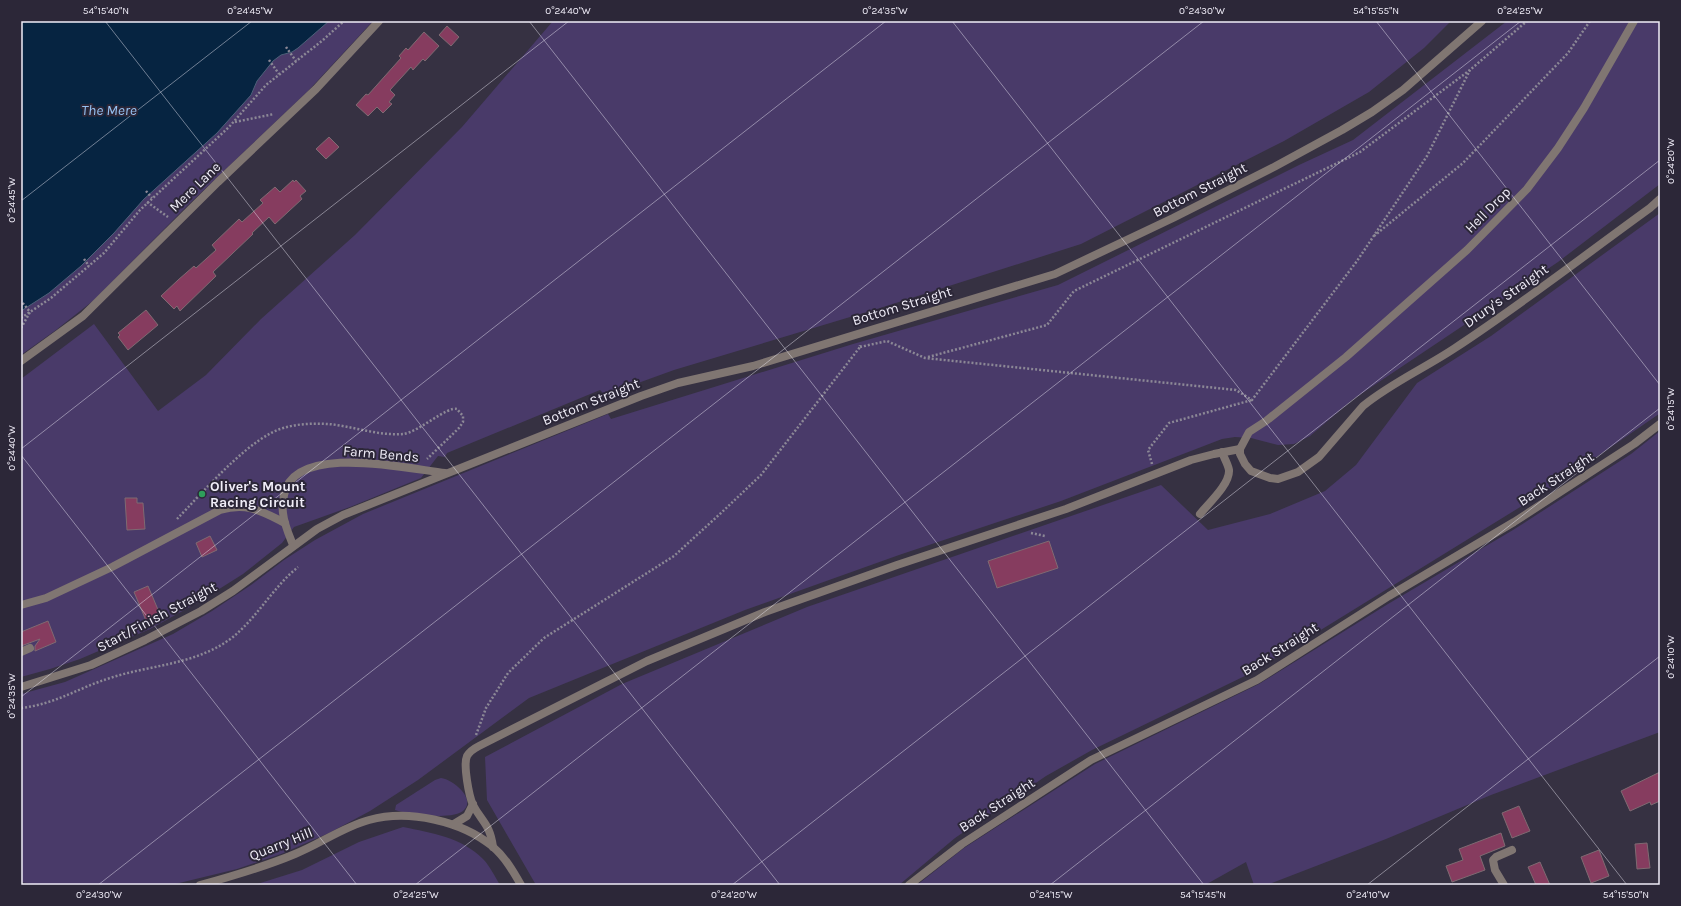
<svg xmlns="http://www.w3.org/2000/svg" width="1681" height="906" font-family="Karla,sans-serif">
<rect width="100%" height="100%" fill="#363142"/>
<!-- green -->
<g fill="#493a69">
<polygon points="21,21 373,21 308,91 188,205 94,300 56,330 21,355"/>
<polygon points="553,21 1451,21 1424,48 1369,92 1284,141 1081,244 880,308 674,370 605,395 600,390 447,453 445,457 438,456 421,478 350,507 294,527 282,543 243,574 197,603 150,629 80,659 50,669 21,677 21,379 94,324 158,411 206,375 261,319 355,235 462,127"/>
<polygon points="1507,21 1660,21 1660,184 1558,262 1352,400 1310,436 1294,444 1278,445 1251,438 1235,437 1222,439 1061,501 899,555 745,610 529,698 418,780 370,811 329,833 281,854 237,869 171,885 38,885 21,882 21,694 65,682 173,634 212,611 251,585 284,560 315,540 363,514 608,414 611,419 853,344 1058,285 1299,165 1353,140"/>
<polygon points="1660,213 1659,414 1551,488 1251,673 1092,750 1046,776 955,838 899,885 536,885 487,800 485,757 622,684 807,607 1161,485 1208,530 1270,514 1325,491 1356,465 1417,383 1491,336"/>
<polygon points="1660,431 1660,732 1491,795 1386,839 1267,885 1254,885 1246,862 1205,885 917,885 964,848 1095,764 1259,684 1388,604 1513,530 1631,454"/>
<path d="M441,778C453,779 476,799 464,810C454,821 408,814 395,810L396,805L435,780Z"/>
<path d="M403,827C432,833 461,837 483,859C490,866 495,877 500,885H254L302,870L359,842Z"/>
</g>
<!-- water -->
<polygon fill="#062441" stroke="#4c6078" points="21,21 329,21 298,48 292,52 281,55 273,61 257,81 251,95 217,133 144,199 114,233 81,266 49,293 21,311"/>
<!-- building -->
<g fill="#863c5f" stroke="#7f6a72">
<polygon points="447,26 459,37 451,46 439,35"/>
<polygon points="424,32 439,46 425,61 423,59 413,70 411,67 390,90 395,95 389,102 392,104 383,113 377,107 368,116 356,105 366,94 368,95 401,58 399,56 406,48 408,50"/>
<polygon points="329,137 339,147 326,159 316,149"/>
<polygon points="293,180 294,182 296,180 306,191 300,196 302,199 275,224 269,217 252,233 253,234 213,272 216,276 180,311 177,306 174,309 161,296 178,280 194,266 196,268 216,250 212,245 239,219 242,222 263,203 260,200 275,187 280,192"/>
<polygon points="146,310 158,325 128,350 118,337 120,335 118,333"/>
<polygon points="125,498 137,498 137,503 143,503 145,529 127,530"/>
<polygon points="210,536 217,550 202,557 196,543"/>
<polygon points="1049,541 1058,568 997,588 988,561"/>
<polygon points="148,586 159,612 157,613 159,618 147,623 134,592"/>
<polygon points="48,621 56,642 35,651 35,646 40,639 21,646 21,632"/>
<polygon points="1660,772 1660,801 1651,805 1650,802 1630,811 1621,791"/>
<polygon points="1519,806 1530,831 1512,838 1502,813"/>
<polygon points="1501,833 1505,846 1480,856 1485,870 1452,882 1446,866 1463,860 1459,849"/>
<polygon points="1647,843 1650,868 1637,869 1635,844"/>
<polygon points="1599,850 1609,876 1591,883 1581,857"/>
<polygon points="1540,862 1550,885 1536,885 1528,867"/>
</g>
<g fill="none" stroke-linecap="round" stroke-linejoin="round">
<!-- path -->
<g stroke="#8c8896" stroke-width="2.5" stroke-dasharray="2 2" stroke-linecap="butt">
<polyline points="286,47 296,61"/>
<polyline points="269,60 279,74"/>
<polyline points="235,122 274,114"/>
<polyline points="146,191 152,198"/>
<polyline points="147,202 168,217"/>
<polyline points="1374,236 1463,163 1568,53 1590,21"/>
<polyline points="84,259 89,266"/>
<polyline points="21,318 51,298 104,253 140,210 229,127 266,85 323,40 344,21"/>
<polyline points="21,328 30,312 22,302"/>
<polyline points="860,347 887,341 925,358 1236,390 1252,400 1357,261 1427,156 1470,70"/>
<polyline points="928,357 1047,325 1074,291 1360,152 1470,70 1527,21"/>
<polyline points="1152,464 1148,450 1169,423 1252,400"/>
<path d="M177,519C202,493 239,450 271,433C288,424 309,423 328,424C352,426 378,436 403,434C419,432 447,406 457,409L463,416V422L459,428L427,459"/>
<polyline points="1031,533 1045,536"/>
<path d="M21,708C56,704 78,688 110,678C150,665 193,665 229,640C256,620 272,588 298,567"/>
<polyline points="476,735 486,708 508,673 544,638 674,556 721,513 761,475 860,347 860,345"/>
</g>
<!-- service -->
<g stroke="#807672" stroke-width="8">
<path d="M1200,514C1209,503 1230,484 1229,470C1228,464 1224,458 1222,452"/>
<path d="M21,605L46,598L112,567L220,510C247,502 261,511 285,523"/>
<polyline points="21,652 30,648"/>
<polyline points="1504,885 1495,870 1493,860 1496,857 1512,850"/>
</g>
<!-- minor -->
<g stroke="#807672" stroke-width="8">
<path d="M1634,21L1584,108L1558,148L1527,189L1467,250L1346,357L1266,421L1249,432L1240,449V454L1245,464L1251,471L1270,478L1278,479L1298,472L1319,457L1363,406C1391,383 1425,368 1455,348C1522,304 1585,255 1650,208L1660,199"/>
<polyline points="21,361 83,316 218,182 316,89 379,21"/>
<path d="M293,545C289,535 284,524 283,513C282,507 283,501 284,495C294,442 409,469 445,473"/>
<polyline points="21,687 91,665 145,640 201,611 233,591 317,529 343,515 641,396 678,383 753,366 1055,274 1173,218 1274,167 1342,130 1372,112 1403,90 1482,21"/>
<polyline points="454,824 467,816 473,804"/>
<path d="M493,847C490,824 482,822 473,805C469,796 463,765 467,756C470,751 475,748 479,746L647,661L765,612L897,565L1066,509L1191,460L1214,454L1240,449"/>
<path d="M200,885C233,876 264,867 295,854C320,844 343,827 369,820C409,809 461,821 492,846C505,857 513,871 521,885"/>
<polyline points="909,885 962,844 1091,760 1257,680 1389,596 1514,522 1634,444 1660,424"/>
</g>
</g>
<!-- ticks -->
<path fill="none" stroke="#f0edf8" stroke-width="1" stroke-opacity="0.45" d="M105,21L780,885M529,21L1204,885M952,21L1627,885M1376,21L1660,385M21,201L252,21M21,449L569,21M21,455L357,885M21,697L886,21M98,885L1204,21M415,885L1521,21M732,885L1660,160M1050,885L1660,408M1367,885L1660,656"/>
<!-- markers -->
<circle fill="#2e9e5b" stroke="#2c2738" stroke-width="1.5" cx="202" cy="494" r="4"/>
<g text-anchor="middle" dominant-baseline="central" stroke-width="4" stroke-linejoin="round" paint-order="stroke">
<!-- street labels -->
<g font-size="14" fill="#f0edf8" stroke="#2c2738">
<text transform="translate(195 187) rotate(-44)">Mere Lane</text>
<text transform="translate(1200 190) rotate(-27)">Bottom Straight</text>
<text transform="translate(1488 210) rotate(-45)">Hell Drop</text>
<text transform="translate(1506 296) rotate(-35)">Drury's Straight</text>
<text transform="translate(902 306) rotate(-17)">Bottom Straight</text>
<text transform="translate(591 402) rotate(-22)">Bottom Straight</text>
<text transform="translate(381 454) rotate(5)">Farm Bends</text>
<text transform="translate(1556 479) rotate(-33)">Back Straight</text>
<text transform="translate(157 617) rotate(-28)">Start/Finish Straight</text>
<text transform="translate(1280 649) rotate(-32)">Back Straight</text>
<text transform="translate(997 805) rotate(-33)">Back Straight</text>
<text transform="translate(281 844) rotate(-22)">Quarry Hill</text>
</g>
<!-- poi labels -->
<g font-size="14" font-weight="bold" fill="#f0edf8" stroke="#2c2738" text-anchor="start">
<text x="210" y="486">Oliver's Mount<tspan x="210" dy="16">Racing Circuit</tspan></text>
</g>
<!-- water labels -->
<g font-size="15" font-style="italic" fill="#96c2f3" stroke="#2c2738">
<text x="109" y="110">The Mere</text>
</g>
</g>
<!-- border -->
<rect width="1681" height="906" fill="none" stroke="#2c2738" stroke-width="44"/>
<rect x="22" y="22" width="1637" height="862" fill="none" stroke="#f0edf8" stroke-width="1.5"/>
<g font-size="10" text-anchor="middle" fill="#f0edf8">
<text x="106" y="14">54°15'40"N</text>
<text x="250" y="14">0°24'45"W</text>
<text x="568" y="14">0°24'40"W</text>
<text x="885" y="14">0°24'35"W</text>
<text x="1202" y="14">0°24'30"W</text>
<text x="1376" y="14">54°15'55"N</text>
<text x="1520" y="14">0°24'25"W</text>
<text transform="translate(1670 161) rotate(-90)" y="4">0°24'20"W</text>
<text transform="translate(11 200) rotate(-90)" y="4">0°24'45"W</text>
<text transform="translate(1670 409) rotate(-90)" y="4">0°24'15"W</text>
<text transform="translate(11 448) rotate(-90)" y="4">0°24'40"W</text>
<text transform="translate(1670 657) rotate(-90)" y="4">0°24'10"W</text>
<text transform="translate(11 696) rotate(-90)" y="4">0°24'35"W</text>
<text x="99" y="898">0°24'30"W</text>
<text x="416" y="898">0°24'25"W</text>
<text x="734" y="898">0°24'20"W</text>
<text x="1051" y="898">0°24'15"W</text>
<text x="1203" y="898">54°15'45"N</text>
<text x="1368" y="898">0°24'10"W</text>
<text x="1626" y="898">54°15'50"N</text>
</g>
</svg>
